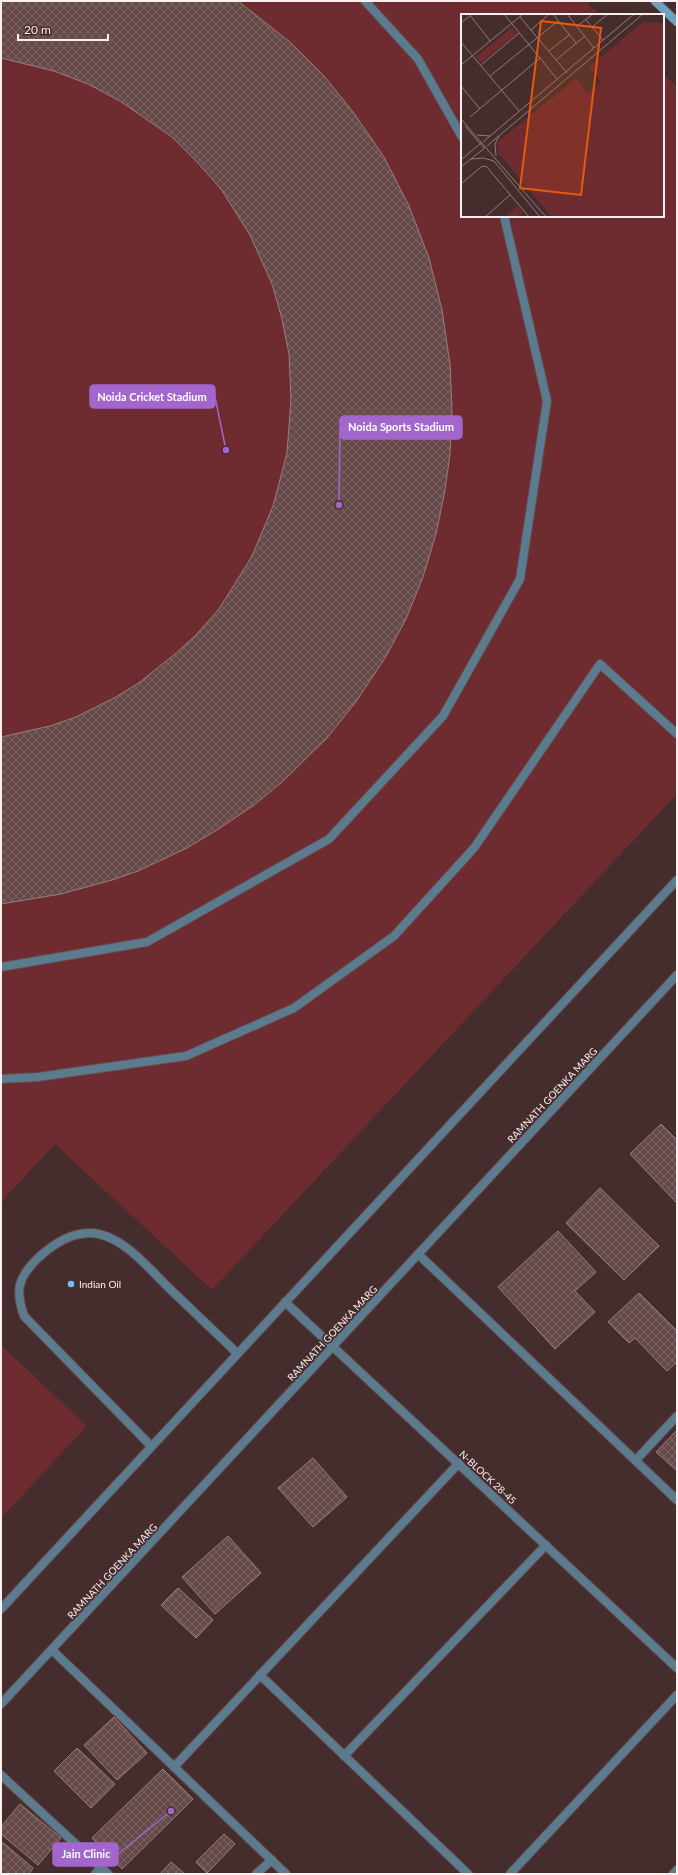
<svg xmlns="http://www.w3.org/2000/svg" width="678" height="1875" font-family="Lato,sans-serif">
<defs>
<pattern id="building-cross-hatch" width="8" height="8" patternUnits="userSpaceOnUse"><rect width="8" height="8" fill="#654a49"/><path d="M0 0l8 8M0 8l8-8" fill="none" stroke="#7c6464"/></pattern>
</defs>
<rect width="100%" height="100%" fill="#462d2d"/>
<!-- garden -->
<g fill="#6e2c30">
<polygon points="1,1 585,1 600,15 462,15 462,216 663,216 663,74 677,87 677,794 212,1290 55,1144 1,1202"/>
<polygon points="1,1345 87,1426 1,1518"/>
</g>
<!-- building -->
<g fill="url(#building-cross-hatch)" stroke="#9c7e7e">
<polygon points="1,1 238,1 291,43 324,76 353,112 384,157 409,206 429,258 442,310 450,364 452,409 450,454 445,490 436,534 423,577 406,619 385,658 355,703 327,738 282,782 254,805 217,830 187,848 138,871 112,880 61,894 1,904 1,737 50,726 76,717 116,697 140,682 175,654 195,636 219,609 252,556 273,506 287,453 291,399 289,354 282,319 272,284 250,235 221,189 197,162 172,137 120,101 88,84 54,71 1,58"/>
<polygon points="661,1124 677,1140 677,1203 630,1154"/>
<polygon points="600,1188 659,1246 624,1280 566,1223"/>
<polygon points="558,1231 596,1272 575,1291 595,1312 555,1349 498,1287"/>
<polygon points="639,1293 677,1331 677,1362 667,1371 635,1338 629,1343 608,1322"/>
<polygon points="677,1430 677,1471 656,1452"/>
<polygon points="313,1458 347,1497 313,1527 278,1488"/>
<polygon points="228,1536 261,1573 215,1614 182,1577"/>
<polygon points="178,1588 213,1620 196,1638 161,1605"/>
<polygon points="114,1717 147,1753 117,1780 84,1745"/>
<polygon points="77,1748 115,1784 91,1808 54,1771"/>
<polygon points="163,1769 193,1799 122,1869 92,1838"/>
<polygon points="20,1804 61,1838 38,1865 1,1834 1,1827"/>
<polygon points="224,1834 235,1844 207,1873 196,1862"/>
<polygon points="1,1841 33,1868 29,1874 1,1874"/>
<polygon points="171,1862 185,1874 160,1874"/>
</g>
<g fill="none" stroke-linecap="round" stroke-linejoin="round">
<defs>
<g id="service">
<polyline points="365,1 418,59 462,137"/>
<polyline points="1,967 147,942 329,839 443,716 520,579 547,401 504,216"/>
<polyline points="1,1079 38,1077 186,1056 294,1008 394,936 474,848 600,664 677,734"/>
<path d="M151,1446L24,1316C15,1290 18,1278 37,1259C54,1243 75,1229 99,1234C128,1241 150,1270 171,1290C193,1311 215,1332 237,1353"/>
</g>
<g id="minor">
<polyline points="418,1254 677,1500"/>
<polyline points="285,1302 677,1668"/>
<polyline points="636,1460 677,1416"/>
<polyline points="52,1650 286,1874"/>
<polyline points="260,1675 468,1874"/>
<polyline points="344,1756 546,1545"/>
<polyline points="174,1767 459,1463"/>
<polyline points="1,1775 108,1874"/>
<polyline points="95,1874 101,1868"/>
<polyline points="256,1874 272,1860"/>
<polyline points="510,1874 677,1695"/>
<polyline points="673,1874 677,1870"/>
</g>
<g id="tertiary">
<polyline points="1,1609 677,880"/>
<polyline points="1,1704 677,975"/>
</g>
<polyline id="secondary" points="655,1 677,22"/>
</defs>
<!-- service casing -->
<use href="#service" stroke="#634c4c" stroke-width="10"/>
<!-- minor casing -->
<use href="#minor" stroke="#634c4c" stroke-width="10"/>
<!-- tertiary casing -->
<use href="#tertiary" stroke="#634c4c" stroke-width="10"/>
<!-- secondary casing -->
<use href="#secondary" stroke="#634c4c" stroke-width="10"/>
<!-- service -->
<use href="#service" stroke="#5c7b8e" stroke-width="8"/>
<!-- minor -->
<use href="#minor" stroke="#5c7b8e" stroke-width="8"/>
<!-- tertiary -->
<use href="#tertiary" stroke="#5c7b8e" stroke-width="8"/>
<!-- secondary -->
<use href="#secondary" stroke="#6fa2c1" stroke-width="8"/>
</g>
<!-- markers -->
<circle fill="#6ec2f3" stroke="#462d2d" stroke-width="1.5" cx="71" cy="1284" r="4"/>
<g text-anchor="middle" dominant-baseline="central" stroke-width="3.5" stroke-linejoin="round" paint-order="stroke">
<!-- street labels -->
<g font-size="10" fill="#fdefef" stroke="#462d2d">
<text transform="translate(552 1095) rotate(-47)">RAMNATH GOENKA MARG</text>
<text transform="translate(332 1333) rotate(-47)">RAMNATH GOENKA MARG</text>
<text transform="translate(488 1477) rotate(43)">N-BLOCK 28-45</text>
<text transform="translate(112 1571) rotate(-47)">RAMNATH GOENKA MARG</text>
</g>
<!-- poi labels -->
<g font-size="10" fill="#fdefef" stroke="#462d2d" text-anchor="start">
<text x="79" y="1284">Indian Oil</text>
</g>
</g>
<!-- overview -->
<g transform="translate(461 14)">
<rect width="203" height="203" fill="#462d2d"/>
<path d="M51,13L56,19L20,49L15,43ZM56,192L62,199L57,203H44Z" fill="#6e2c30"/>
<path d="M182,8L203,9V203H91L38,140L36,132L38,127L115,64L127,79L140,68L128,53Z" fill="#6e2c30"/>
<path fill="none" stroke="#8f7b7b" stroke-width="1" d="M43,0L96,65M92,0L115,29M106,0L133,34M9,1L29,27M59,3L106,59M125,6L142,26M0,9L10,1M116,12L132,0M131,13L147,0M70,16L88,0M0,28L58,97M88,37L108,21M95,46L124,22M0,51L62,0M20,51L58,19M29,62L97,7M0,72L19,95M9,103L79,44M0,105L85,203M4,112L23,134M16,121L29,122M22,128L173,0M26,132L182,0M35,142L34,130L38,122M10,145L22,144L33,147L79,203M0,146L21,128M0,153L25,133M0,170L20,153L25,152L68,203M24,203L49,181"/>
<path fill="#e8590c" fill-opacity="0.15" stroke="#e8590c" stroke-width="2" d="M80,7L140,14L120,181L59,174Z"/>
<rect width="203" height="203" fill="none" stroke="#fdefef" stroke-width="2"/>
</g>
<!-- callouts -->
<path fill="none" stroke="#a266cd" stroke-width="1.5" d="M226 450L215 397M339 505L340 427M171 1811L118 1854"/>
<g fill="#a266cd" stroke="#462d2d" stroke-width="1.5">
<circle cx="226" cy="450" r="4"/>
<circle cx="339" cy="505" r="4"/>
<circle cx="171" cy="1811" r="4"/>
</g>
<g fill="#a266cd" stroke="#a266cd" stroke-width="1.5">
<rect x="90" y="385" width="125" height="23" rx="4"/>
<rect x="340" y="416" width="122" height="23" rx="4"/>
<rect x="53" y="1843" width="65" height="23" rx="4"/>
</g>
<g font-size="11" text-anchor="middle" font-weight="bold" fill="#fff">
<text x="152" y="401">Noida Cricket Stadium</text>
<text x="401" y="431">Noida Sports Stadium</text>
<text x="86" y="1858">Jain Clinic</text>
</g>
<!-- border -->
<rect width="678" height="1875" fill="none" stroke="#fdefef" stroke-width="4"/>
<!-- scale -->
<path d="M18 34v6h90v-6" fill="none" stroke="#fdefef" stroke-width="2"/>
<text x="24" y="34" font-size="12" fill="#fdefef" stroke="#462d2d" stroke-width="3" paint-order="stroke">20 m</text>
</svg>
